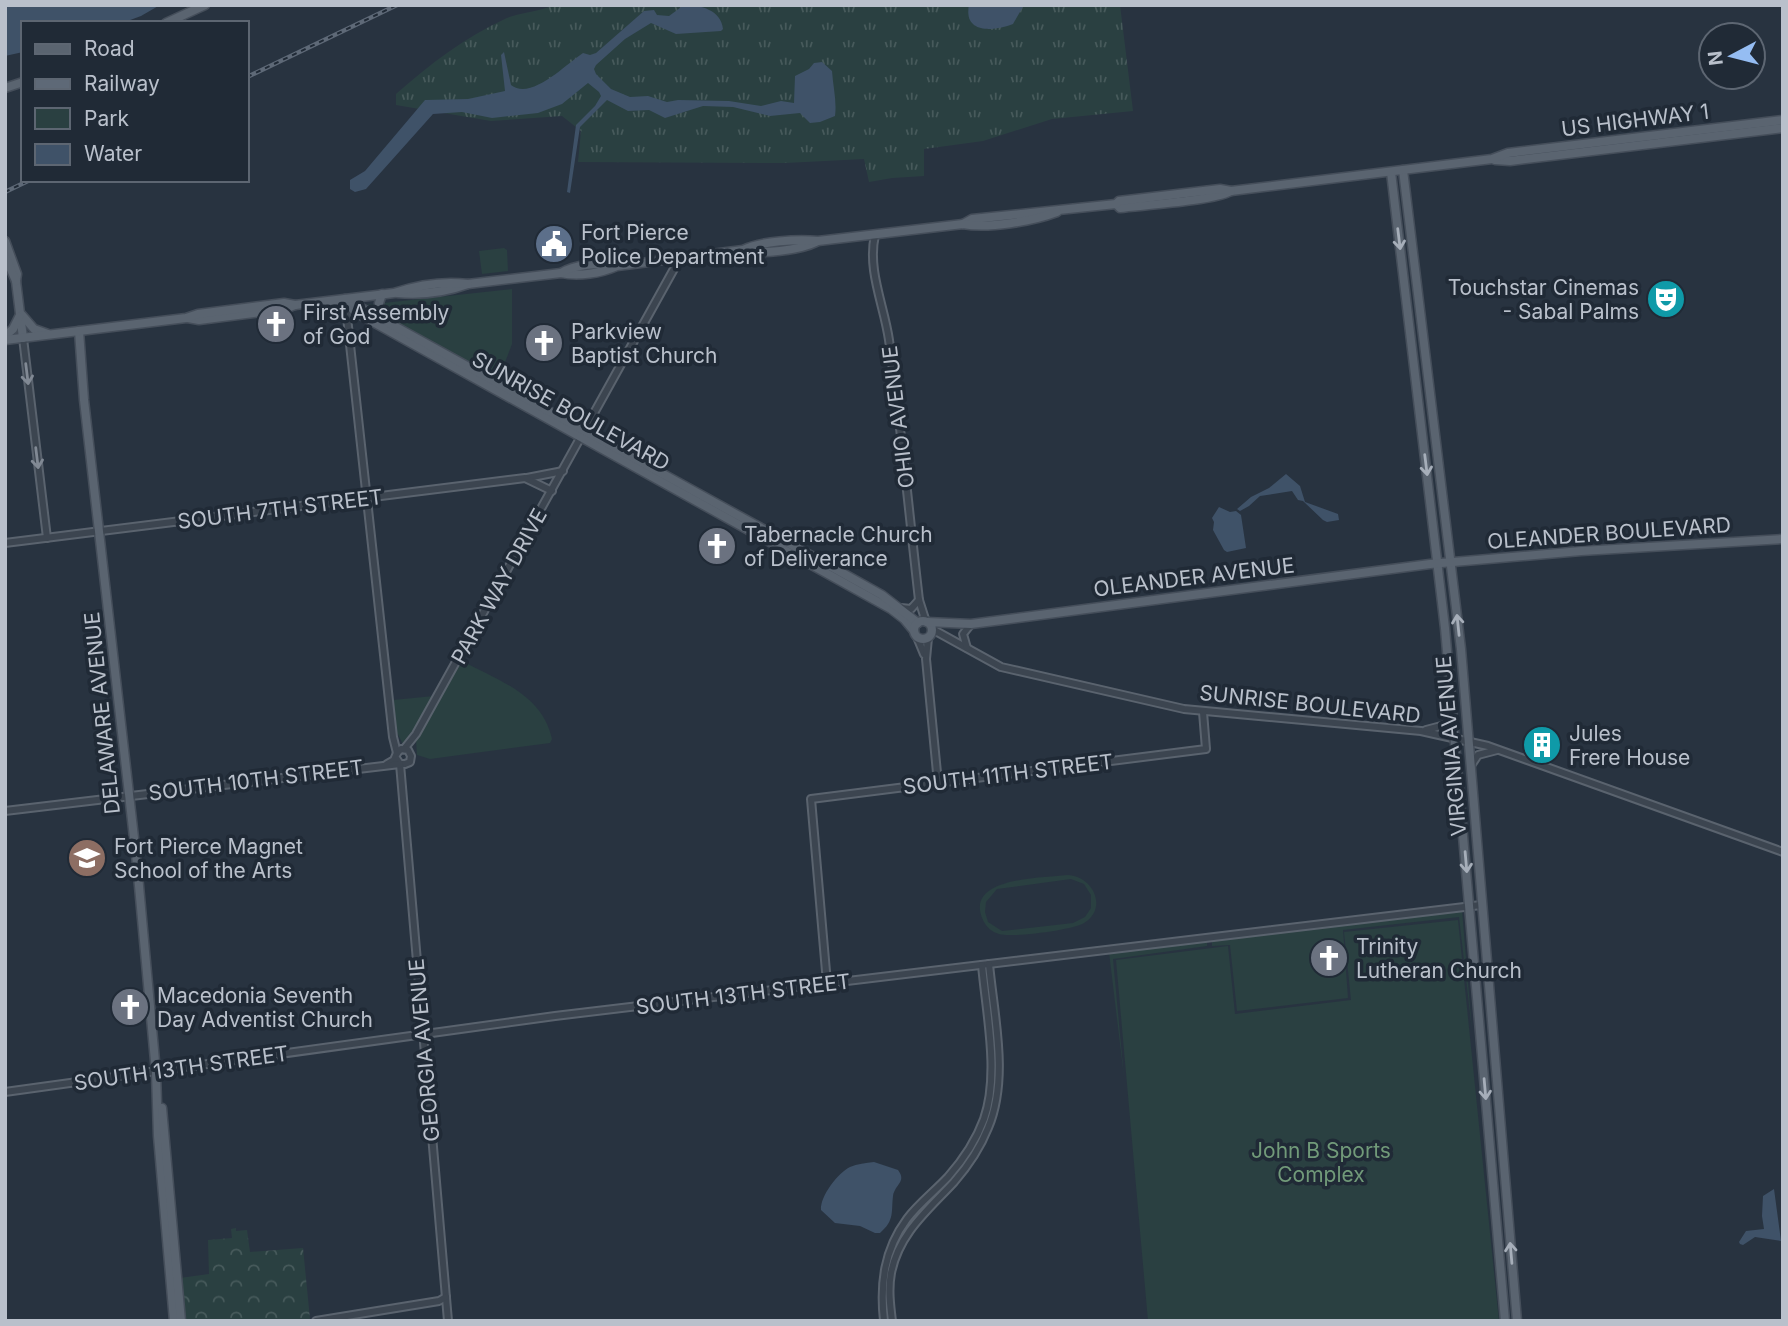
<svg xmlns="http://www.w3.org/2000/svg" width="1788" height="1326" font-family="Inter,sans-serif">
<defs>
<pattern id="grass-tufts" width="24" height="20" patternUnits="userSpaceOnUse" patternTransform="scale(1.75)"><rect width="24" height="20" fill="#2a4041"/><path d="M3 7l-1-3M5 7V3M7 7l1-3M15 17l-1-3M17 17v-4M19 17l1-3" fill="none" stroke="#475a5b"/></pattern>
<pattern id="forest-crowns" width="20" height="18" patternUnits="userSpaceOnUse" patternTransform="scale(1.75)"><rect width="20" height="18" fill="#2a4041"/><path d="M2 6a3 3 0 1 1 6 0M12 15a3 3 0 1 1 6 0" fill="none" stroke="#475a5b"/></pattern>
</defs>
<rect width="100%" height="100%" fill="#283340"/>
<!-- grass -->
<path fill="url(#grass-tufts)" d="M554,5H1120L1133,111L1052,119L983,141L924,149V176L892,178L869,182L864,159L785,163L578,162L581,131L562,116L491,121L396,105V94C430,64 465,37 507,18C522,12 539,12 554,5Z"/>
<!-- forest -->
<polygon fill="url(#forest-crowns)" points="236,1228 236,1231 247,1230 250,1252 303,1248 310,1319 184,1321 180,1278 209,1274 208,1240 232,1238 231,1229"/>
<!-- park -->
<g fill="#2a4041" fill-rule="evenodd">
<polygon points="504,248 507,250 508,271 482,274 479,251"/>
<polygon points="512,289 512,344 499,378 365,305"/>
<path d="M462,661C499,681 542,694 552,739L550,743L430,759L417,755L416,740L459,663Z"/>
<polygon points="434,696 414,733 404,746 396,731 393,700"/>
<path d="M1067,875C1092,875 1109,908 1084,923C1073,930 1012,938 999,934C992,932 986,927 983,920C963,877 1043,878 1067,875ZM1071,879L1084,884L1091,895V908L1085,917L1073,923L1002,931L988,922L985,912L986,902L997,889Z"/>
<polygon points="1462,910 1472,1031 1459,917 1343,930 1348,998 1237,1011 1230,945 1212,946 1212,939"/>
<polygon points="1458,920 1499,1321 1148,1321 1116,960 1228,946 1235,1014 1351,1000 1344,932"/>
<polygon points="1207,940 1207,946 1113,959 1124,1077 1109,952"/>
</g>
<!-- water -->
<g fill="#3f5268">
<polygon points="5,5 160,5 141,16 122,23 23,23 23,52 5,56"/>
<path d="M684,5C701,5 721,10 723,29L721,31L676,34L651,23L625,39L596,65L594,69L596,74L611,89L630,97L648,96L667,102L678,100L729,101L761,106L781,101L794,103L795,76L809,69L814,63L822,62L832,71C833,86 837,102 835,116L820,122L810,123L800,113L770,116L733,107L703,106L665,118L649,110L628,111L607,100L580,127L570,193L567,192L576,125L595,106L601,96L599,92L588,83L562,104L538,113L492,118L462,112L433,114L366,189L355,192L350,189V180L365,171L425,100L468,99L505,91L501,55L504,52L511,85C531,101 566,64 583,53L590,55L596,53L644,11L654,10L657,15L669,16Z"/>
<path d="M969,5H1024L1013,24C995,31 963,35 969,5Z"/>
<polygon points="1286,474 1300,486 1305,502 1338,514 1339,520 1327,522 1323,520 1303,501 1298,500 1292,491 1260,496 1249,506 1240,511 1237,509 1251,497 1269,488"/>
<polygon points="1219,507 1230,512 1236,511 1241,515 1246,548 1227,552 1224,550 1213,530 1214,522 1212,518"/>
<path d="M874,1162L898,1170C907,1182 895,1184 893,1196C891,1212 895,1220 880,1233H875L860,1226L835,1223L821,1210C820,1196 838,1173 850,1167C857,1164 866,1163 874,1162Z"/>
<polygon points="1774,1189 1781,1241 1755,1237 1743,1245 1740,1244 1739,1242 1746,1231 1764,1229 1762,1216 1763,1196"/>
</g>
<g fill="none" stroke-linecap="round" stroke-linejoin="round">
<defs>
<g id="minor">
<path d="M875,235C867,270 884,305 889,340C901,426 909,513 919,600L926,622"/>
<polyline points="345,299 393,737 397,753"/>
<polyline points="23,338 47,538"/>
<polyline points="527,478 563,471"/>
<polyline points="5,543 525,478 552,491"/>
<polyline points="901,608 911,609 919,600"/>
<polyline points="932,629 1001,667 1184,709 1421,731 1488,746 1783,852"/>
<polyline points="917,637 924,654"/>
<polyline points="928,638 926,659 938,783"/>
<polyline points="967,648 963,634 971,624"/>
<polyline points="1426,730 1445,725 1452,716"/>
<polyline points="404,749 416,734 680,258"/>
<polyline points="387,764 394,760 397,753 401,749 408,750 411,756 410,762 405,764 400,764 396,758"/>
<polyline points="400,764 448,1321"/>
<polyline points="1472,764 1478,755 1497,750"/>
<polyline points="5,811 400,764"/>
<polyline points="827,983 811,799 1206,749 1203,712"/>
<polyline points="5,1092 555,1016 1481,905"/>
<polyline points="316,1321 439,1301 446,1297"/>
<path d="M884,1321C880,1284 884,1250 907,1219C918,1204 934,1192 948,1177C963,1160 976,1141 984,1119C1000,1074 986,1012 982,965"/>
<path d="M892,1321C890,1305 888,1289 891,1273C899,1233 928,1210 954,1182C968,1166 980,1148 988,1128C1009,1078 994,1017 989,964"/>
</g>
<g id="major">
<polyline points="166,23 205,5"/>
<polyline points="5,88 23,82"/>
<polyline points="1495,160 1510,161 1783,128"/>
<polyline points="1403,170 1461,649 1517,1321"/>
<polyline points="1391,172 1445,628 1505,1321"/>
<path d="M1116,204L1120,208C1144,205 1213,201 1231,191L1492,159L1508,153L1783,120"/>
<polyline points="963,224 972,219 1116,204 1119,201 1220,189 1231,191"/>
<polyline points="5,241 17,274 16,281 23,338"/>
<path d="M743,250C760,255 800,250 816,242"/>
<polyline points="5,256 16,281"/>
<path d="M561,273C579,277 601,273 617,266L743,250C760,241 798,239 818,241L963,224C988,229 1033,221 1057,212"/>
<path d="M397,293C420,295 446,292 468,284L561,273C575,264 599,263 615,265"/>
<polyline points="345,299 355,312 891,609 904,619 914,631"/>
<polyline points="347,300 830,566 882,595 918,623"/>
<polyline points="22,315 34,329 48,334"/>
<polyline points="379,315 379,303 382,294"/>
<path d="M188,318L199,320L285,309L295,305L394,293C418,285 444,281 468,284"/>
<polyline points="79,331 84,400 137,864 156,1072 158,1136 174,1321"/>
<polyline points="5,336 13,329 19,317"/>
<polyline points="5,340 186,318 198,314 284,303 295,305"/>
<circle cx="923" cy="630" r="9"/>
<polyline points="927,622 971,624 1430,564 1581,551 1783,539"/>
<polyline points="162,1108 181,1321"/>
</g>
</defs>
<!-- minor casing -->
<use href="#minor" stroke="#5a636e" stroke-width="10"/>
<!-- major casing -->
<use href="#major" stroke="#454e5a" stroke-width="11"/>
<!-- minor -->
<use href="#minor" stroke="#3c4550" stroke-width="6"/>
<!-- major -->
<use href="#major" stroke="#5a6470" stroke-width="8"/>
<defs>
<g id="rail">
<polyline points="247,77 397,5"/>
<polyline points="5,192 30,180"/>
</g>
</defs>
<!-- rail casing -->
<use href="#rail" stroke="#5e6977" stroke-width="4.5"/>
<!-- rail -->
<use href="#rail" stroke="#202a36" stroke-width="2" stroke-dasharray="5" stroke-linecap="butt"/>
</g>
<!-- one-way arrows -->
<defs><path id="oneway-shaft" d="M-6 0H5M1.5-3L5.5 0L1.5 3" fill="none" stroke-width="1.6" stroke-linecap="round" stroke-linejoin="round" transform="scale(1.75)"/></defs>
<g stroke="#a6aeb9">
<use href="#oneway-shaft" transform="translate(1399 239) rotate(83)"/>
<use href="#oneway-shaft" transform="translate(1426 465) rotate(83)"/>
<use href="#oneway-shaft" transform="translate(1458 625) rotate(-96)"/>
<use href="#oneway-shaft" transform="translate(1466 862) rotate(85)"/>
<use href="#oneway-shaft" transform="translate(1485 1089) rotate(85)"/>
<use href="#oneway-shaft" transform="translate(1511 1253) rotate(-95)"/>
</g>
<g stroke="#818994">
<use href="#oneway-shaft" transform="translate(27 374) rotate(83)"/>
<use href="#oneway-shaft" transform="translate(37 458) rotate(83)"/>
</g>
<!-- icons -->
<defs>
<symbol id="civic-disc" viewBox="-11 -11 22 22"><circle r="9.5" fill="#5c6f8a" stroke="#202a36"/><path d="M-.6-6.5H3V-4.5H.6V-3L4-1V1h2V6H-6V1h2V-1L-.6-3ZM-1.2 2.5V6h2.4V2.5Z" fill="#fff"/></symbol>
<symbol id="theatre-disc" viewBox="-11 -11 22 22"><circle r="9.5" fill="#0f9aa8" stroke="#202a36"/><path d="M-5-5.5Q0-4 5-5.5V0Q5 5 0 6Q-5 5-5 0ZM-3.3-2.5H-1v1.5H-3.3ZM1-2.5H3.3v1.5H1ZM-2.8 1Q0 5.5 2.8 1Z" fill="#fff"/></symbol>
<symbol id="church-disc" viewBox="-11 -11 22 22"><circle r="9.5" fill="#6b7280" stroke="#202a36"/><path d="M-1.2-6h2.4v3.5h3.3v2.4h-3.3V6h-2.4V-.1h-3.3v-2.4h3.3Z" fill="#fff"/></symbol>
<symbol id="building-disc" viewBox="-11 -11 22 22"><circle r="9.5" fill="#0f9aa8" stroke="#202a36"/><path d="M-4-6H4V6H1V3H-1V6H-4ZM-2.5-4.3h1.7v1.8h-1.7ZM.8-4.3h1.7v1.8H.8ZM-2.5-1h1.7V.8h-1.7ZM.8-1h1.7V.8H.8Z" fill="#fff"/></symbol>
<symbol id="school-disc" viewBox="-11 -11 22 22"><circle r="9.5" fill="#8d6e63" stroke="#202a36"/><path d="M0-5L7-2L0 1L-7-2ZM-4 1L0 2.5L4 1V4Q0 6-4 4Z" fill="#fff"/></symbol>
</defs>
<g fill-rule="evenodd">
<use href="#civic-disc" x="532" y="222" width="44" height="44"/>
<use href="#theatre-disc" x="1644" y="277" width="44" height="44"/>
<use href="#church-disc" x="254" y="302" width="44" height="44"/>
<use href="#church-disc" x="522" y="321" width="44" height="44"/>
<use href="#church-disc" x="695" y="524" width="44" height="44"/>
<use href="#building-disc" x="1520" y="723" width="44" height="44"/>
<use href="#school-disc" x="65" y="836" width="44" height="44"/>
<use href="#church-disc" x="1307" y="936" width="44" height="44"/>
<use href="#church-disc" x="108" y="985" width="44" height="44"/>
</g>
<g text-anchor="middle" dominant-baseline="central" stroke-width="7" stroke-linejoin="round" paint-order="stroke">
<!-- street labels -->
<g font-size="21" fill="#b9c0cb" stroke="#202a36">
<text transform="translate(1635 120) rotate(-7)">US HIGHWAY 1</text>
<text transform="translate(571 411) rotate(29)">SUNRISE BOULEVARD</text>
<text transform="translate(898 417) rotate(-97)">OHIO AVENUE</text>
<text transform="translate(280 509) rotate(-7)">SOUTH 7TH STREET</text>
<text transform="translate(1609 533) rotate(-4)">OLEANDER BOULEVARD</text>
<text transform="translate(1194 577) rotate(-7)">OLEANDER AVENUE</text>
<text transform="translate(499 586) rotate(-61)">PARK WAY DRIVE</text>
<text transform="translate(1310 704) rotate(6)">SUNRISE BOULEVARD</text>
<text transform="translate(102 713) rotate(-96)">DELAWARE AVENUE</text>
<text transform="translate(1451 746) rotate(-95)">VIRGINIA AVENUE</text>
<text transform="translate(1008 774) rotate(-7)">SOUTH 11TH STREET</text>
<text transform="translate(256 780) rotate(-7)">SOUTH 10TH STREET</text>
<text transform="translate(743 994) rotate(-7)">SOUTH 13TH STREET</text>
<text transform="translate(424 1050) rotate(-95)">GEORGIA AVENUE</text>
<text transform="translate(181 1068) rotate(-8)">SOUTH 13TH STREET</text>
</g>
<!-- poi labels -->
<g font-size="21" fill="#b9c0cb" stroke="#202a36" text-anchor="start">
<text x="581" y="232">Fort Pierce<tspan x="581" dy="24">Police Department</tspan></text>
<text x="1639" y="287" text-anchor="end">Touchstar Cinemas<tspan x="1639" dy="24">- Sabal Palms</tspan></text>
<text x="303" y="312">First Assembly<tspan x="303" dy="24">of God</tspan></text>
<text x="571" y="331">Parkview<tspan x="571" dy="24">Baptist Church</tspan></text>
<text x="744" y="534">Tabernacle Church<tspan x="744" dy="24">of Deliverance</tspan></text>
<text x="1569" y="733">Jules<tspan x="1569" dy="24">Frere House</tspan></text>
<text x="114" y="846">Fort Pierce Magnet<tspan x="114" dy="24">School of the Arts</tspan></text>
<text x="1356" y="946">Trinity<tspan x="1356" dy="24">Lutheran Church</tspan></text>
<text x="157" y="995">Macedonia Seventh<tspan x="157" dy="24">Day Adventist Church</tspan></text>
</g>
<!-- park labels -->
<g font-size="21" fill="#719a79" stroke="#202a36">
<text x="1321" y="1150">John B Sports<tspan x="1321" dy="24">Complex</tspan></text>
</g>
</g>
<!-- border -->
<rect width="1788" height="1326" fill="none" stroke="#b9c0cb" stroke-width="14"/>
<!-- legend -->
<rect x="21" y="21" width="228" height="161" fill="#202a36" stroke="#5d6672" stroke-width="2"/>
<rect x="35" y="44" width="35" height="10" fill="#5a6470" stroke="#5d6672" stroke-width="2"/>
<text x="84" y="56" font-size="21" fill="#b9c0cb">Road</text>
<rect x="35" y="79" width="35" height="10" fill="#5e6977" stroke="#5d6672" stroke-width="2"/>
<text x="84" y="91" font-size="21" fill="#b9c0cb">Railway</text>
<rect x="35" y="108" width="35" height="21" fill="#2a4041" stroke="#5d6672" stroke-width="2"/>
<text x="84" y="126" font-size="21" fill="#b9c0cb">Park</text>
<rect x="35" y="144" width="35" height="21" fill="#3f5268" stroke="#5d6672" stroke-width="2"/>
<text x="84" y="161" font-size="21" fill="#b9c0cb">Water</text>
<!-- north arrow -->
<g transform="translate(1732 56) rotate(263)"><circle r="33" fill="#202a36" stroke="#5d6672" stroke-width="2"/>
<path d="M0-5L12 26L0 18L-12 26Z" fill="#95bdf3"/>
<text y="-10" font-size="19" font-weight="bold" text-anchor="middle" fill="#b9c0cb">N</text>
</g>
</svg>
